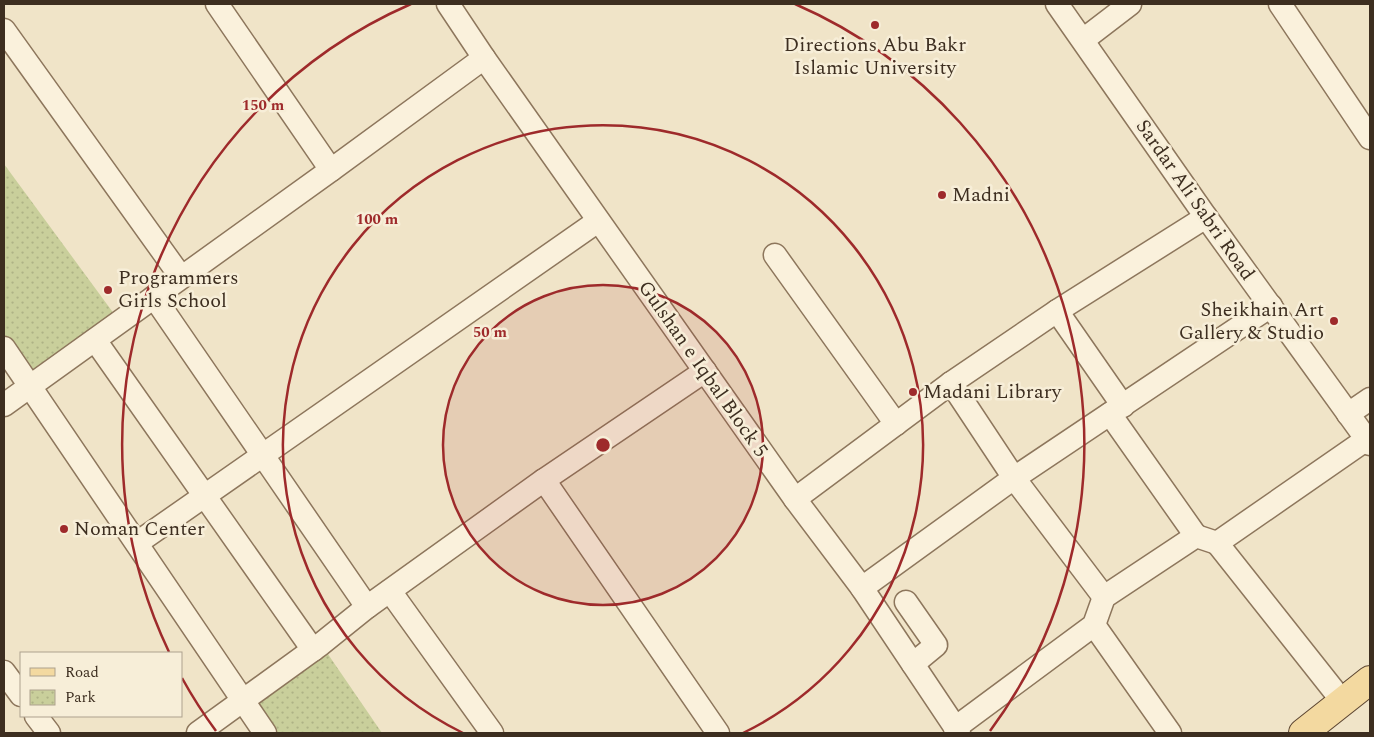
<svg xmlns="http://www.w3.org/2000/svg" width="1374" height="737" font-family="Spectral,serif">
<defs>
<pattern id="park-dots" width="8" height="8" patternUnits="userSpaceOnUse" patternTransform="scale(1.25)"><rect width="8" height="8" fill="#c9cf9b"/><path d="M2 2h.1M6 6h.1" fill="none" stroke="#aeb285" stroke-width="1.8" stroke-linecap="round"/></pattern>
</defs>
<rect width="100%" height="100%" fill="#f0e4c8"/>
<!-- park -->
<g fill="url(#park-dots)">
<polygon points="4,164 120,322 27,388 4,354"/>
<polygon points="321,644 382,733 263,733 241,701"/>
</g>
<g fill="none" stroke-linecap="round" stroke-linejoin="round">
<defs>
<g id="minor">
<polyline points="217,4 331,170"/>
<polyline points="448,4 484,58 795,499 862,588 959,733"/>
<polyline points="1057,4 1206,217 1370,444"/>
<polyline points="1280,4 1370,138"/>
<polyline points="4,30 181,277"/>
<polyline points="1083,40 1130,4"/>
<polyline points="775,255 896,424"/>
<polyline points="154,297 367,607"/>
<polyline points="1057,311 1123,406"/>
<polyline points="95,340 313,650"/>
<polyline points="4,348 265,733"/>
<polyline points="951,383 1014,478 1104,597"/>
<polyline points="4,405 331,170 484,58"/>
<polyline points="1110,414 1196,536"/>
<polyline points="1348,414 1370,399"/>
<polyline points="544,480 718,733"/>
<polyline points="795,499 951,383 1057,311 1206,217"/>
<polyline points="137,543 598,221"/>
<polyline points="1217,543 1343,702"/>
<polyline points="862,588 1014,478 1271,306"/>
<polyline points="390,591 492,733"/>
<polyline points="906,602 936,645 913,664"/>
<polyline points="1094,625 1170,733"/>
<polyline points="4,672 21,695"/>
<polyline points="36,716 49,733"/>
<polyline points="955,728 1094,625 1104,597 1196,536 1217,543 1367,439"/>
<polyline points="198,733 321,644 367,607 544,480 705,371"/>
</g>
<polyline id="major" points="1303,733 1370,680"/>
</defs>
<!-- minor casing -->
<use href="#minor" stroke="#8d765c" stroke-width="25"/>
<!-- major casing -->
<use href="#major" stroke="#5b4430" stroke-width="30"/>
<!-- minor -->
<use href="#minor" stroke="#faf1dc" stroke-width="22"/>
<!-- major -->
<use href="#major" stroke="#f3d9a0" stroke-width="28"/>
</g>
<!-- distance rings -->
<circle cx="603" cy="445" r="160" fill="#9e2a2b" fill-opacity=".12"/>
<g fill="none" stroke="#9e2a2b" stroke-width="2.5">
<circle cx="603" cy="445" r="160"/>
<path d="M463 733A320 320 0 1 1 743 733"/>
<path d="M216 731A481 481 0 0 1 182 678M169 652A481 481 0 0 1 411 4M795 4A481 481 0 0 1 990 731"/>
</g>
<!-- markers -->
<g fill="#9e2a2b" stroke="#f7eed8" stroke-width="2">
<circle cx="875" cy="25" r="5"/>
<circle cx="942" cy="195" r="5"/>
<circle cx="108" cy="290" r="5"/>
<circle cx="1334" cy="321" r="5"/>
<circle cx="913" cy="392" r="5"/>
<circle cx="64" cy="529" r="5"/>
</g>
<g text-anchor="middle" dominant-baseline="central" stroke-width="5" stroke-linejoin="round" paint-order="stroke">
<!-- poi labels -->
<g font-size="20" fill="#3d2e20" stroke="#f7eed8" text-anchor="start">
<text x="875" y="45" text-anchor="middle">Directions Abu Bakr<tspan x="875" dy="23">Islamic University</tspan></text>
<text x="952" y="195">Madni</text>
<text x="118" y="278">Programmers<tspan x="118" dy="23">Girls School</tspan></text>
<text x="1324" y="310" text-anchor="end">Sheikhain Art<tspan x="1324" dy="23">Gallery &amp; Studio</tspan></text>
<text x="923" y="392">Madani Library</text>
<text x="74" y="529">Noman Center</text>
</g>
<!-- street labels -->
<g font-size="20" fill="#3d2e20" stroke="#f7eed8">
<text transform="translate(1195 200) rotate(55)">Sardar Ali Sabri Road</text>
<text transform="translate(703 369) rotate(55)">Gulshan e Iqbal Block 5</text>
</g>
</g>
<circle cx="603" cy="445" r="8" fill="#9e2a2b" stroke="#f7eed8" stroke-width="2.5"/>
<g font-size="15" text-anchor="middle" font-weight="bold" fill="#9e2a2b" stroke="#f7eed8" stroke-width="5" stroke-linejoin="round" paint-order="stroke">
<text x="263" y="110">150 m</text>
<text x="377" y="224">100 m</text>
<text x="490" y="337">50 m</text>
</g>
<!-- border -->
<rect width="1374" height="737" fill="none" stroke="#3d2e20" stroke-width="10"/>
<!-- legend -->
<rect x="20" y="652" width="162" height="65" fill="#f7eed8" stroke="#ada18e"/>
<rect x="30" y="668" width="25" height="8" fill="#f3d9a0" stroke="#ada18e"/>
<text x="65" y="677" font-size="15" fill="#3d2e20">Road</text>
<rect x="30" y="690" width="25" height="15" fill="url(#park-dots)" stroke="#ada18e"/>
<text x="65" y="702" font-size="15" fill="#3d2e20">Park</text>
</svg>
